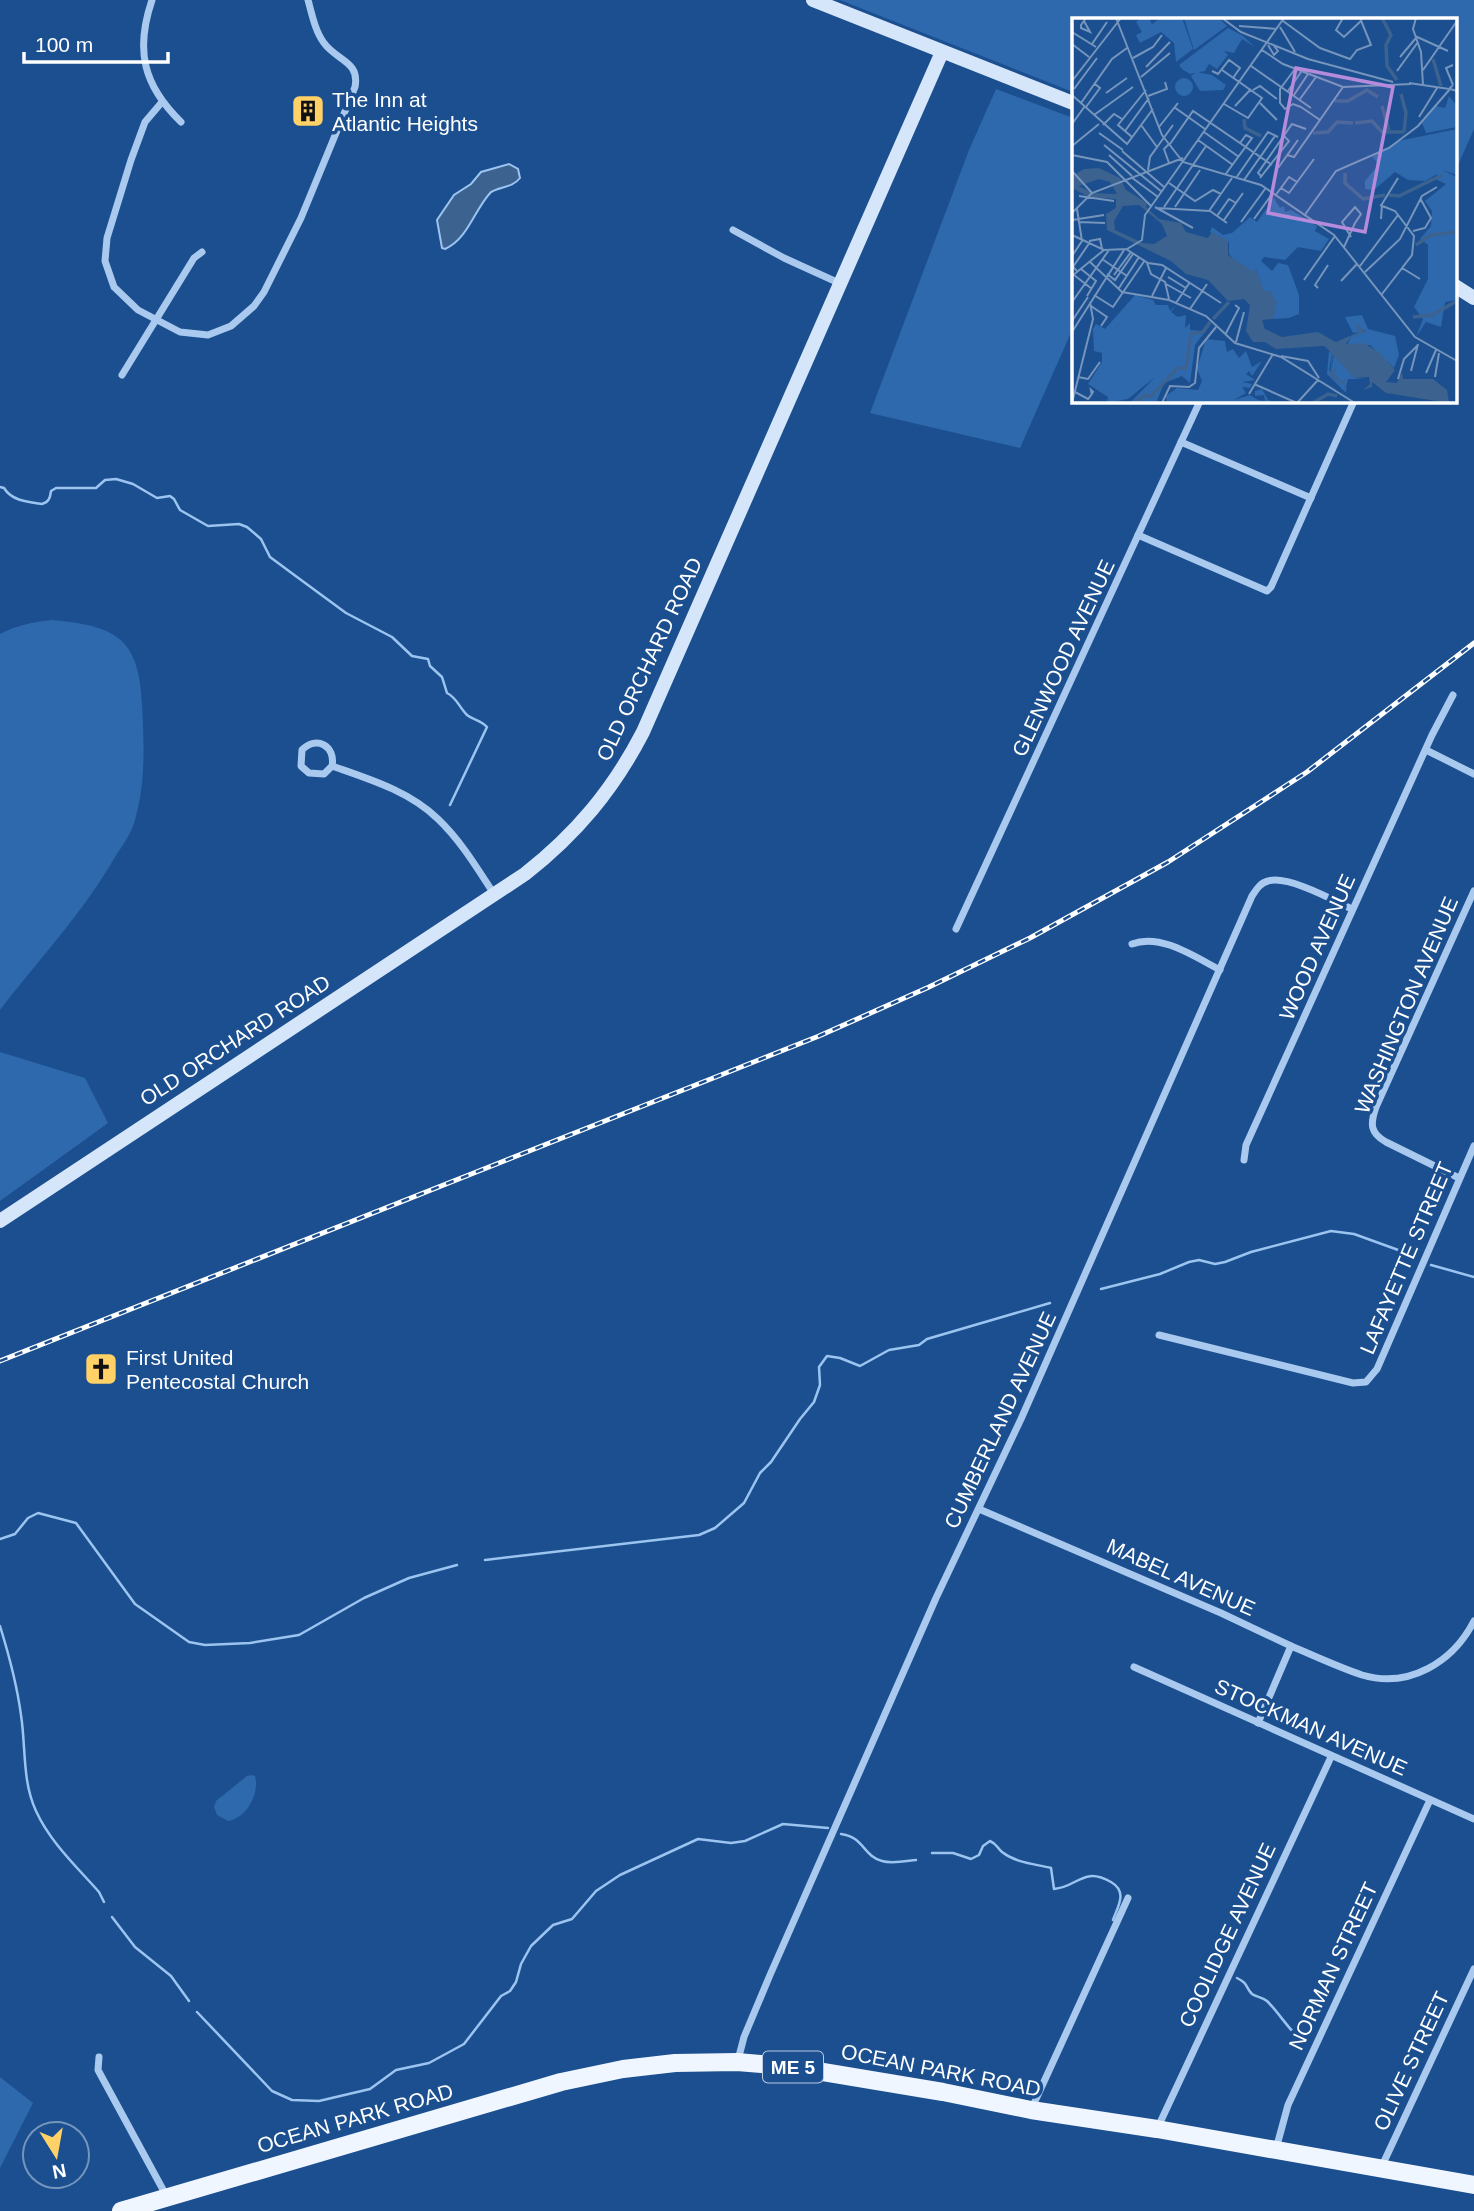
<svg xmlns="http://www.w3.org/2000/svg" width="1474" height="2211" font-family="Helvetica,sans-serif">
<rect width="100%" height="100%" fill="#1b4f8f"/>
<!-- green -->
<g fill="#2e69ad">
<polygon points="840,0 1474,0 1474,129 1455,172 1455,19 1073,19 1073,92"/>
<polygon points="996,89 1073,118 1073,328 1020,448 870,413 969,150"/>
<path d="M52,620C114,626 139,636 142,704C144,743 146,782 135,820C132,833 122,846 115,857C83,913 39,959 0,1010V634C17,625 33,622 52,620Z"/>
<polygon points="0,1052 85,1078 108,1123 0,1201"/>
<path d="M252,1775L255,1776C260,1794 246,1819 228,1821L217,1815L214,1807L216,1801L247,1776Z"/>
<polygon points="0,2077 33,2103 0,2168"/>
</g>
<!-- water -->
<path fill="#3c6290" stroke="#9cc4f0" stroke-width="2" d="M509,164L518,169L520,178C512,188 502,186 491,192C474,210 468,239 445,249L442,248L437,220L454,195L471,184L481,172Z"/>
<g fill="none" stroke-linecap="round" stroke-linejoin="round">
<!-- stream -->
<g stroke="#9cc4f0" stroke-width="2.5">
<path d="M0,487L4,488C12,501 28,502 42,504C49,502 50,498 51,491L56,488H96L105,480L116,479L133,484L157,498L170,496L174,499L180,510L208,526L239,524L247,527L261,539L270,557L297,577L346,613L392,637L412,656L428,659L430,666L442,677L447,693C457,698 459,707 467,715C473,720 481,720 487,727L450,805"/>
<polyline points="1431,1265 1474,1277"/>
<polyline points="1101,1289 1160,1274 1189,1262 1199,1260 1215,1264 1225,1262 1251,1252 1331,1231 1354,1234 1412,1255"/>
<polyline points="0,1539 15,1534 28,1518 38,1513 76,1523 135,1604 189,1642 205,1645 250,1643 299,1635 364,1598 409,1578 457,1565"/>
<polyline points="485,1560 699,1535 715,1528 744,1503 760,1473 771,1462 800,1419 814,1402 820,1385 819,1367 827,1356 840,1358 860,1366 889,1350 919,1345 927,1339 1050,1303"/>
<path d="M0,1626C9,1655 17,1685 21,1715C26,1747 22,1781 36,1811C50,1842 77,1867 99,1892L104,1902"/>
<path d="M841,1834C864,1837 863,1856 882,1861C892,1864 906,1861 916,1860"/>
<path d="M932,1853H953L971,1859L979,1855L983,1846L990,1841C997,1844 997,1848 1002,1852C1016,1863 1035,1864 1051,1868L1054,1889C1078,1887 1083,1866 1111,1882C1128,1892 1118,1906 1113,1920"/>
<polyline points="112,1917 135,1947 171,1976 189,2001"/>
<polyline points="1213,1965 1220,1970"/>
<path d="M1237,1978C1249,1984 1245,1987 1252,1994C1256,1997 1262,1997 1267,2001C1279,2013 1287,2027 1299,2038V2050"/>
<polyline points="197,2012 272,2091 292,2100 319,2101 370,2089 396,2070 429,2063 464,2044 501,1996 510,1991 516,1982 521,1964 531,1946 553,1925 572,1919 596,1891 620,1875 698,1839 731,1843 745,1841 783,1824 828,1828"/>
</g>
<!-- street -->
<g stroke="#a9c9ee" stroke-width="7">
<path d="M152,0C135,50 143,85 181,122"/>
<path d="M162,102L145,122L131,160L107,238L105,261L114,287L138,310L180,332L208,335L231,326L254,306L264,292L301,218L355,87C360,61 337,61 324,43C315,31 312,14 308,0"/>
<polyline points="733,230 784,258 839,283"/>
<polyline points="122,375 194,258 202,252"/>
<polyline points="1181,442 1311,498"/>
<polyline points="1138,535 1267,591 1271,587 1354,401"/>
<polyline points="1426,750 1474,774"/>
<path d="M332,766L324,774L309,773L301,766L302,750C316,735 336,746 332,766C369,779 409,791 438,819C461,841 477,868 494,894"/>
<polyline points="956,929 1200,401"/>
<path d="M1132,944C1161,933 1195,957 1220,970"/>
<polyline points="1244,1160 1246,1145 1432,735 1453,695"/>
<path d="M1459,1178L1386,1142C1370,1133 1370,1124 1376,1107L1474,891"/>
<polyline points="1159,1335 1353,1383 1366,1382 1377,1369 1474,1146"/>
<polyline points="979,1509 1221,1613 1291,1646 1258,1723"/>
<path d="M1291,1646C1315,1656 1338,1667 1362,1675C1409,1689 1453,1662 1474,1621"/>
<polyline points="1134,1667 1474,1819"/>
<polyline points="99,2057 98,2070 167,2197"/>
<path d="M738,2060L744,2037L770,1975L936,1598L1021,1419L1252,896C1256,890 1260,883 1268,881C1288,875 1333,900 1352,909"/>
<polyline points="1031,2110 1128,1898"/>
<polyline points="1158,2127 1331,1757"/>
<polyline points="1276,2149 1288,2105 1430,1800"/>
<polyline points="1381,2168 1474,1969"/>
</g>
<!-- secondary -->
<g stroke="#d6e6fa" stroke-width="14">
<polyline points="813,0 1073,103"/>
<polyline points="1455,286 1474,298"/>
<path d="M0,1221L525,874C576,834 613,790 643,732L942,52"/>
</g>
<!-- primary -->
<polyline stroke="#f0f6ff" stroke-width="18" points="121,2211 561,2082 623,2069 675,2063 737,2062 787,2066 943,2092 1031,2110 1157,2129 1474,2185"/>
<defs>
<polyline id="rail" points="0,1361 819,1036 929,987 1030,938 1168,862 1307,772 1474,643"/>
</defs>
<!-- rail casing -->
<use href="#rail" stroke="#fff" stroke-width="5"/>
<!-- rail -->
<use href="#rail" stroke="#1b4f8f" stroke-width="2.5" stroke-dasharray="8" stroke-linecap="butt"/>
</g>
<!-- icons -->
<defs>
<symbol id="building-square" viewBox="-11 -11 22 22"><rect x="-9" y="-9" width="18" height="18" rx="4" fill="#ffd166" stroke="#1b4f8f"/><path d="M-4-6H4V6H1V3H-1V6H-4ZM-2.5-4.3h1.7v1.8h-1.7ZM.8-4.3h1.7v1.8H.8ZM-2.5-1h1.7V.8h-1.7ZM.8-1h1.7V.8H.8Z" fill="#111"/></symbol>
<symbol id="church-square" viewBox="-11 -11 22 22"><rect x="-9" y="-9" width="18" height="18" rx="4" fill="#ffd166" stroke="#1b4f8f"/><path d="M-1.2-6h2.4v3.5h3.3v2.4h-3.3V6h-2.4V-.1h-3.3v-2.4h3.3Z" fill="#111"/></symbol>
</defs>
<g fill-rule="evenodd">
<use href="#building-square" x="289" y="92" width="38" height="38"/>
<use href="#church-square" x="82" y="1350" width="38" height="38"/>
</g>
<g text-anchor="middle" dominant-baseline="central" stroke-width="7" stroke-linejoin="round" paint-order="stroke">
<!-- shield labels -->
<rect fill="#1b4f8f" stroke="#bbcadd" stroke-width="2" x="763" y="2051.5" width="60" height="31" rx="5"/>
<g font-size="19" font-weight="bold" fill="#fff">
<text x="793" y="2067">ME 5</text>
</g>
<!-- poi labels -->
<g font-size="21" fill="#fff" stroke="#1b4f8f" text-anchor="start">
<text x="332" y="99">The Inn at<tspan x="332" dy="24">Atlantic Heights</tspan></text>
<text x="126" y="1357">First United<tspan x="126" dy="24">Pentecostal Church</tspan></text>
</g>
<!-- street labels -->
<g font-size="21" fill="#fff" stroke="#1b4f8f">
<text transform="translate(1063 658) rotate(-65)">GLENWOOD AVENUE</text>
<text transform="translate(649 659) rotate(-65)">OLD ORCHARD ROAD</text>
<text transform="translate(1317 947) rotate(-66)">WOOD AVENUE</text>
<text transform="translate(1406 1005) rotate(-67)">WASHINGTON AVENUE</text>
<text transform="translate(235 1040) rotate(-33)">OLD ORCHARD ROAD</text>
<text transform="translate(1406 1258) rotate(-67)">LAFAYETTE STREET</text>
<text transform="translate(1000 1420) rotate(-65)">CUMBERLAND AVENUE</text>
<text transform="translate(1181 1577) rotate(24)">MABEL AVENUE</text>
<text transform="translate(1311 1727) rotate(24)">STOCKMAN AVENUE</text>
<text transform="translate(1227 1935) rotate(-65)">COOLIDGE AVENUE</text>
<text transform="translate(1333 1966) rotate(-65)">NORMAN STREET</text>
<text transform="translate(1411 2061) rotate(-65)">OLIVE STREET</text>
<text transform="translate(941 2070) rotate(11)">OCEAN PARK ROAD</text>
<text transform="translate(355 2118) rotate(-16)">OCEAN PARK ROAD</text>
</g>
</g>
<!-- overview -->
<g transform="translate(1072 18)">
<rect width="385" height="385" fill="#1b4f8f"/>
<path d="M69,0H77L80,6L89,0H110L121,31L104,44L102,25L89,14L68,25L64,17L70,14L64,4ZM112,0H147L155,8L122,32ZM156,10L171,18L183,29L170,21L162,35L152,33L156,37L145,51L137,46L133,53L118,56L111,52L107,47ZM125,54L140,57L154,67L151,72L128,73L119,58ZM103 69a9 9 0 1 1 18 0a9 9 0 1 1-18 0ZM377,78L385,88V109L354,115L350,105L364,88L373,90ZM385,111V157L370,152L385,159V282L373,284L369,309L354,304L344,319L351,301L342,289L356,261V227L348,221L359,208L360,193L353,183L374,166L363,161L365,156L353,163L336,162L323,154L302,172L293,171V163L307,146L300,139L326,123ZM202,180L208,190L212,188L213,194L219,192L245,208L243,213L257,221L249,233L226,229L213,242L192,239L189,243L200,253L206,245L216,247L227,277V296L217,300L201,301L184,251L182,255L164,244L157,236V224L138,214L140,209L151,217L160,215L178,199L185,204ZM63,277L81,282L84,287H96L98,293L105,286L99,294L106,299L114,297L113,310L118,305V312L131,313L140,305L123,327L118,365L110,358L92,365L84,385H58L83,359L56,381L35,385L36,379L16,366L30,344V335L22,333L21,311L24,306L33,311ZM290,297L296,311L323,318L327,337L322,350L298,327H275L279,319L294,313L286,309L287,314L281,315L273,299ZM134,321L153,323L155,334L161,331L167,340L174,333L180,349L190,343L180,358L177,353L174,356L183,362L170,364L180,366L178,370L170,369L174,375L162,382L178,377L186,382L193,383L192,377L183,378V373L190,371L196,382L208,385H95L94,378L105,370L126,372L130,363L125,351ZM257,333L260,335L257,352L269,365L259,352L262,337L283,360L293,361H276L273,374L255,356Z" fill="#2e69ad"/>
<path d="M27,150L48,160L54,172L75,185L74,189L87,201L109,205L114,214L136,220L140,214L156,223V237L182,254L184,251L192,273H199L205,285L201,301L190,302L193,311L210,319L246,314L264,324L287,314L284,307V305L294,314L279,319L274,326L291,325L307,334L323,352L314,364L325,365L330,354L331,361H361L375,372L377,385L314,375L300,364V369L291,372L298,366L297,359L282,360L261,337L259,352L264,351L262,356L270,364L274,361L272,366L275,371L273,375V368L258,358L260,335L252,328L204,331L193,324H181L174,313L178,287L172,281L156,283L136,262L114,256L99,243L35,212L34,196L44,190V181L17,179L0,170V158L12,151ZM27,161L38,164L45,176L20,175L7,168ZM67,187L90,206L95,218L82,226L71,225L43,212L42,203L51,188Z" fill="#3c6290" fill-rule="evenodd"/>
<path fill="none" stroke="#3c6290" stroke-width="3.5" d="M116,0H140M310,0L319,17L314,27L315,48L325,62M361,41L369,68M329,76L334,95L332,114M263,83H276L295,72L306,79M310,88L317,112M172,101L173,110L189,118M283,105L300,103L310,114H332M241,115L256,114L265,104L281,105M273,155V165L291,181L313,177M317,177L327,178L370,157M344,227L359,217L385,214M341,299L360,297L385,283M141,301L157,284M62,385L73,377L78,379L106,350H114L119,316L131,314L138,304M241,385L256,376L265,378"/>
<path fill="none" stroke="#7695bc" stroke-width="2" d="M44,0L90,117L111,144L189,167L262,217L343,319L385,343M150,0L169,14L236,41L321,64M271,0L264,12L272,19L290,2M344,0L341,11L349,34L351,67M12,3L18,14L9,10V7L14,0M211,3L248,30L278,41L285,32L299,27L288,0M167,8L205,11M208,9L223,34M0,14L24,29M343,18L376,33M0,26L17,39M20,26L35,4M196,27L202,37L206,33L202,28M190,32L211,46L271,69L339,66M328,39L344,20M61,40L81,29L90,17M381,47L374,50L381,67M179,48L239,90M74,49L98,24M223,51L208,71V85L213,91L221,86L229,89M150,52L190,80L176,100L152,86M351,52L385,3M140,53L146,56L157,42L168,50L161,60M325,53L346,24M69,59L98,35M0,63L49,0M337,65L377,71L381,67M2,71L25,40M181,72L188,68L205,81M216,73L229,54M34,75L55,60M0,77L55,126L81,91M222,77L236,56M76,78L95,71L93,64M228,81L244,59M9,85L40,41L55,30M188,85L205,102M163,88L179,71M14,89L28,70L23,66M102,89L133,111M229,89L248,102M22,97L61,69M347,99L365,70M0,106L13,88M31,107L42,96L50,101M69,107L85,129M87,109L106,85M53,113L77,80M132,114L167,139M27,115L51,132M60,119L46,107L74,72M126,122L161,147M97,126L92,131L97,145M98,126L121,93L200,147M32,127L90,174M0,128L27,106M50,133L92,169M0,137L35,144L79,188M37,137L60,158M215,137L222,139L271,69M206,150L226,122M76,152L78,139L101,107M0,153L20,175M153,157L180,120L174,117L168,125M59,159L86,179M190,159L186,155L220,106L234,111M164,160L196,114L206,119M188,160L217,123L212,118M172,162L203,118M97,165L123,183L141,172L149,176M209,170L217,175L242,141M7,178L42,183M203,178L217,159L225,164M308,187L323,193L342,218L340,237L310,276M83,189L121,210M92,189L134,128M103,189L128,152M85,190L138,193L155,205M137,193L160,160M0,195L20,175L111,140M145,198L157,181L164,185M232,198L264,153L317,130L346,108L378,71L385,73M182,201L200,176M309,201L310,186L326,160M0,202L32,197M152,202L171,175M7,204L33,205M169,204L193,171M341,213L353,210L359,200L348,180M0,217L32,232L55,231L70,222L73,197L212,0M279,219L270,204L283,189L289,196L283,205M17,223L28,221L30,231M272,229L283,205M54,231L76,245L90,247L149,285M0,238L10,223L5,191M30,241L55,258M18,244L50,274L97,282L134,298L163,325L209,339L283,385M75,245L79,256L93,264L97,281M288,248L326,197M330,250L348,261M9,251L24,263L15,278M5,253L1,249L18,224M293,254L328,221L350,178L365,169M35,256L43,262L61,236M2,257L20,271M42,257L59,234M0,258L32,232M96,259L114,270M232,262L263,218M269,263L285,246M94,266L119,280M47,270L67,239M246,270L243,267L256,247M22,277L41,289L73,242M80,278L94,250M0,284L37,232M104,285L118,264M19,288L35,299L29,308M118,291L135,266M0,303L16,279M0,314L52,232M153,317L167,290L163,287M164,324L172,294M209,338L236,343L247,360M339,353L346,326M354,355L364,332M6,359L16,361L28,344M363,359L367,335M326,361L332,341L345,328M182,366L225,385L246,362M3,374L16,381L17,380L21,374L19,372L20,377M177,376L201,336M0,385L21,301L18,284M90,385L98,368L117,369L123,365L127,330L144,309"/>
<path fill="#b68bdc" fill-opacity="0.15" stroke="#b68bdc" stroke-width="3.5" d="M224,50L321,69L293,214L196,195Z"/>
<rect width="385" height="385" fill="none" stroke="#fff" stroke-width="3.5"/>
</g>
<!-- north arrow -->
<g transform="translate(56 2155) rotate(169)"><circle r="33" fill="#1b4f8f" stroke="#7695bc" stroke-width="2"/>
<path d="M0-5L12 26L0 18L-12 26Z" fill="#ffd166"/>
<text y="-10" font-size="19" font-weight="bold" text-anchor="middle" fill="#ffffff">N</text>
</g>
<!-- scale -->
<path d="M24 52v10h144v-10" fill="none" stroke="#ffffff" stroke-width="3.5"/>
<text x="35" y="52" font-size="21" fill="#ffffff" stroke="#1b4f8f" stroke-width="5" paint-order="stroke">100 m</text>
</svg>
